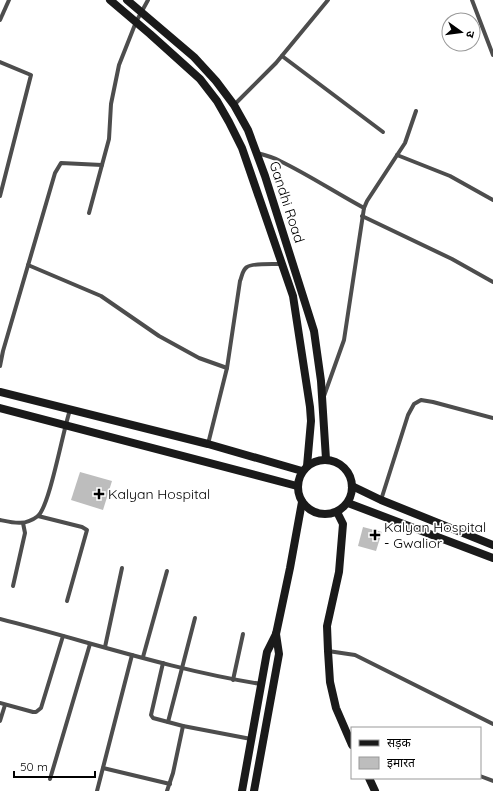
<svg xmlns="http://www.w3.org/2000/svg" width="493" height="791" font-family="Quicksand,'Noto Sans Devanagari',sans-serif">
<rect width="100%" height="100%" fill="#fff"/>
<!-- building -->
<g fill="#bdbdbd">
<polygon points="80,472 112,481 103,510 71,500"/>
<polygon points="363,527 382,532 376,551 358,546"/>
</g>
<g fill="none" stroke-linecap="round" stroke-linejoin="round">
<!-- street -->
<g stroke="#4d4d4d" stroke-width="4">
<polyline points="472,0 493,55"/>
<polyline points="0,20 9,0"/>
<polyline points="282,56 383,132"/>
<polyline points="0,62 31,75 0,196"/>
<polyline points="234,105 276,63 328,0"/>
<path d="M257,153C265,155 273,157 280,161C309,175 336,193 364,208"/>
<polyline points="397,155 450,176 493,200"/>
<polyline points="89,213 109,139 111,104 119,65 136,22 148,0"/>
<polyline points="362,216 452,259 493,282"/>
<polyline points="28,265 101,296 159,336 199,358 227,368"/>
<polyline points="0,366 3,351 55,173 61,163 102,165"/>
<polyline points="324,396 344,340 364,208 367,201 405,143 416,111"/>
<path d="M208,444L227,368L240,281C242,277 242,270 247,267C252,263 274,264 282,264"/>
<polyline points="381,500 408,415 414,404 421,400 433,402 493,418"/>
<polyline points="38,516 82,527 87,530 67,601"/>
<path d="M0,520C14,523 25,526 38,516C50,505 63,430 70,410"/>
<polyline points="13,586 25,533 23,523"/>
<path d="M0,619C87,641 172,670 261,684"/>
<polyline points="105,647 122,568"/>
<polyline points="328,651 355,655 493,724"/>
<polyline points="143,657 167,571"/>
<polyline points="163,663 151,715 153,718 183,726 251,739"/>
<polyline points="233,680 243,634"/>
<polyline points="0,703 33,712 36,712 41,708 63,636"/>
<polyline points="0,721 5,705"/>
<polyline points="168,722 195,618"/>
<polyline points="103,768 170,784"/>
<polyline points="480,776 493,781"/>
<polyline points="50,779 90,644"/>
<polyline points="97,791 132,655"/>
<polyline points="167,791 173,773 183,726"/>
</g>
<!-- secondary -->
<g stroke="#1a1a1a" stroke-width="8">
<polyline points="110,0 150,34 200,79 217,101 229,122 242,148 293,296 310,407 311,421 307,466"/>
<polyline points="127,0 194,57 216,81 234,105 248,130 265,176 314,331 321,381 326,459"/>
<polyline points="0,392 208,444 302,471"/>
<polyline points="0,408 297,486"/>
<circle cx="325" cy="487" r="27"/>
<polyline points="352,486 381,500 493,545"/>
<polyline points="348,503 493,558"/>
<polyline points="337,512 343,524 339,572 327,626 328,651 330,682 336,708 352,745"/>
<polyline points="369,778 375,791"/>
<polyline points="242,791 267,652 276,634 290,568 302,502"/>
<polyline points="254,791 279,654 276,634"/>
</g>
</g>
<!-- markers -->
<g fill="#000" stroke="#fff" stroke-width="1.5">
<path d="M97 488h4v4h4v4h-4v4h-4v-4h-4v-4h4z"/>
<path d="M373 529h4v4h4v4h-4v4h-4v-4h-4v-4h4z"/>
</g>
<g text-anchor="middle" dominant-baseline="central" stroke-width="3.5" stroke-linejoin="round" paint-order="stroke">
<!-- street labels -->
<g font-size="14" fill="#000" stroke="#fff">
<text transform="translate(287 202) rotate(72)">Gandhi Road</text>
</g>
<!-- poi labels -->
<g font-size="14" fill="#000" stroke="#fff" text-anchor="start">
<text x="108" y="494">Kalyan Hospital</text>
<text x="384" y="527">Kalyan Hospital<tspan x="384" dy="16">- Gwalior</tspan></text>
</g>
</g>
<!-- legend -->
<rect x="351" y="727" width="130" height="52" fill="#ffffff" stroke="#999999"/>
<rect x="359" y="740" width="20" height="6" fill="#1a1a1a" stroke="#999999"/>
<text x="387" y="747" font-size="12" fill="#000000">सड़क</text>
<rect x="359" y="757" width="20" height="12" fill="#bdbdbd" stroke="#999999"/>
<text x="387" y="767" font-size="12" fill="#000000">इमारत</text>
<!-- north arrow -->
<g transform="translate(461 32) rotate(104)"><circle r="19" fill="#ffffff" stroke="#999999"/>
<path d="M0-3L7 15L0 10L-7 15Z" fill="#000000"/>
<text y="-6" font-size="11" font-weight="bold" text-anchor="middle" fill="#000000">उ</text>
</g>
<!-- scale -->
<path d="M14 771v6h81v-6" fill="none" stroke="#000000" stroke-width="2"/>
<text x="20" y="771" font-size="12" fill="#000000" stroke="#ffffff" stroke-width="3" paint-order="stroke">50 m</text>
</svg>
